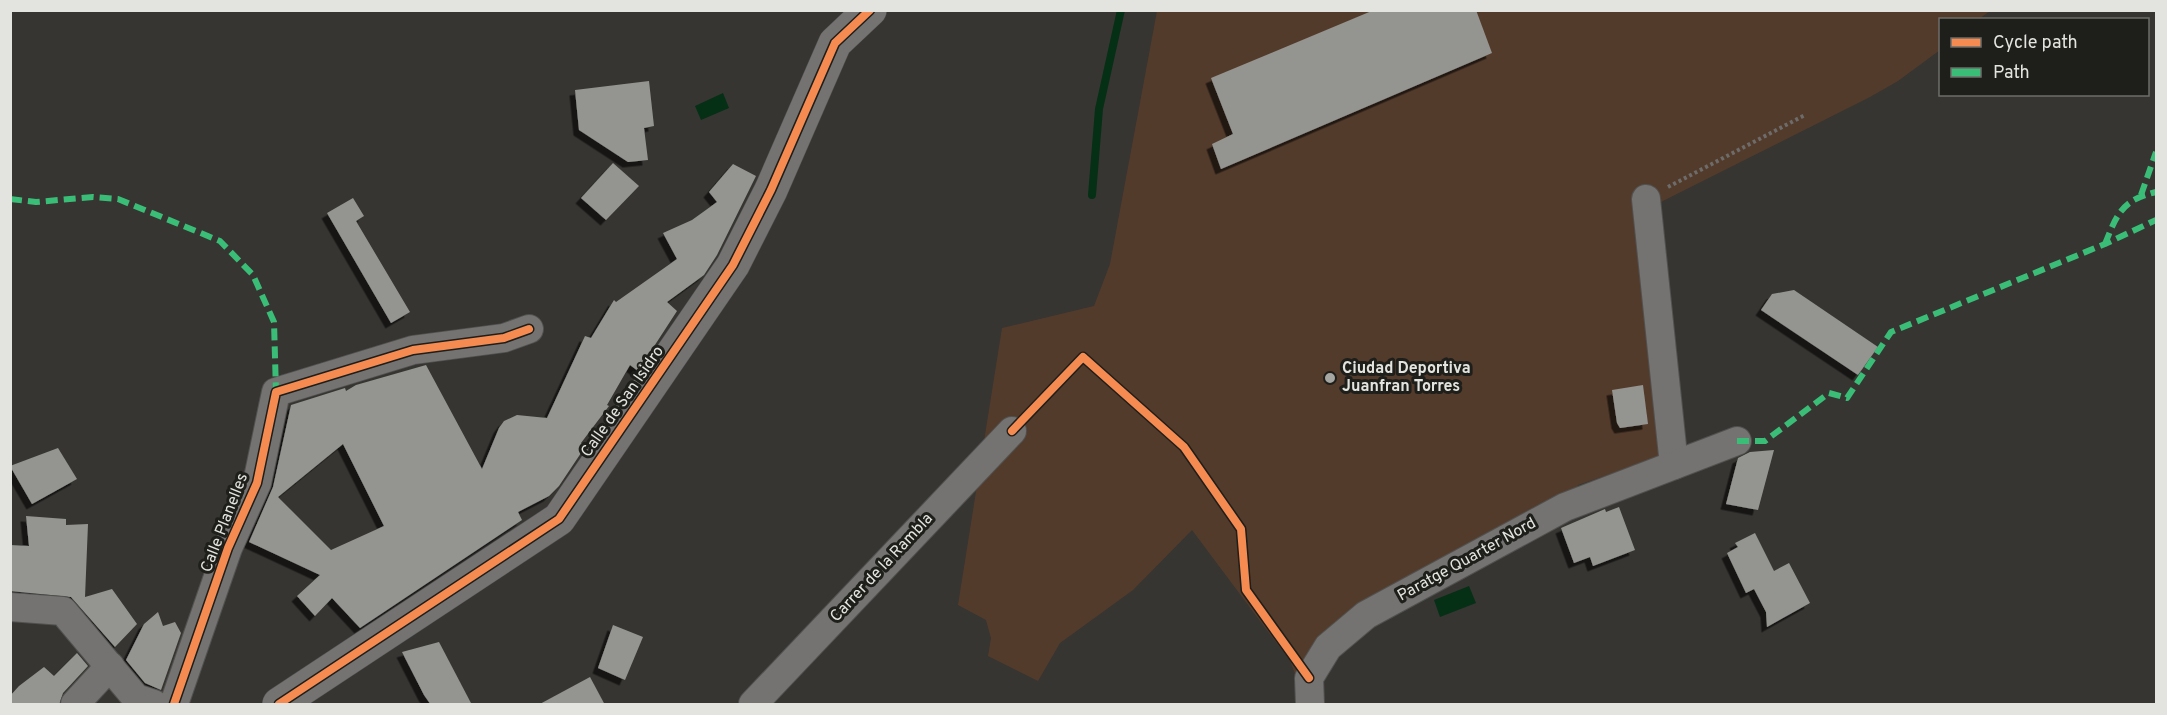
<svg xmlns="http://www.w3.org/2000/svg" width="2167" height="715" font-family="Overpass,sans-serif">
<defs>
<filter id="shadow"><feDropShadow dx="-5.5" dy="5.5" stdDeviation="0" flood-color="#0009"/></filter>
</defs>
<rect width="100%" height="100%" fill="#363532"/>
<!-- green -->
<polygon fill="#533b2b" points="1157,11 1990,11 1979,19 1940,20 1940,50 1898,81 1870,97 1641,212 1663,456 1578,485 1573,495 1411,580 1303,694 1290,661 1192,530 1133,590 1060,643 1038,681 988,656 991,638 986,620 958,605 1002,328 1094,306 1110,264"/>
<!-- water -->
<g fill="#053015">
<polygon points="723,93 729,108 701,120 695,106"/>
<polygon points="1469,586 1476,603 1440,617 1434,600"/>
</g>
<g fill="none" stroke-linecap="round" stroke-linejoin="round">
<!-- stream -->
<polyline stroke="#053015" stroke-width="8" points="1092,195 1099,109 1121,10"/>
</g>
<!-- building -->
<g fill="#949491" fill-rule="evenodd" filter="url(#shadow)">
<polygon points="1374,10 1476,10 1492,53 1221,169 1212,144 1233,134 1211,78"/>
<polygon points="649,81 654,126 644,128 648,160 628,162 579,130 575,90"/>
<polygon points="613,163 639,186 606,220 581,198"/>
<path d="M733,164L756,176L717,255L704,275L667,302L677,311L638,371L630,365L607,405L609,406L581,443L585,447L559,486L549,496L518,512L522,520L360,628L332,598L315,616L297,596L320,575L249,542L273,487L291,405L345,388L346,391L356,385L426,365L482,469L499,428L504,421L517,415L547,418L585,336L591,338L614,300L616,302L677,259L663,233L692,220L717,202L709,192ZM343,444L384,526L331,550L278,497Z"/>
<polygon points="353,198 364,216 356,221 410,312 391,323 327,213"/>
<polygon points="1794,290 1878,347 1858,375 1761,310 1772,294"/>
<polygon points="1643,385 1648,424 1620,428 1617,423 1612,390"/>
<polygon points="58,448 77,479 32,504 10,466"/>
<polygon points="1774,450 1758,510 1726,504 1738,458 1750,452"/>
<polygon points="1619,507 1635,550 1593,566 1590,557 1574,563 1561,528 1605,509 1606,512"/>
<polygon points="26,516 66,519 66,525 88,524 85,597 112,589 137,624 115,647 71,597 10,591 10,545 29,546"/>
<polygon points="1755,533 1774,571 1789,563 1810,603 1767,627 1766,612 1754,589 1746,593 1727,553 1738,547 1735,543"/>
<polygon points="158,612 163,626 175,622 181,633 161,690 145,683 126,660 144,624"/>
<polygon points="613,625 643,637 625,680 598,668"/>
<polygon points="439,642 472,705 431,705 424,695 402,652"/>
<polygon points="77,653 88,666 63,693 59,705 10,705 10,696 19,686 44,667 54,676"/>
<polygon points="590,677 605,705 538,705"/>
</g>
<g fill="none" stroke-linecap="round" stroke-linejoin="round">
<defs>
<g id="minor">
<polyline points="1646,199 1674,465"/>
<polyline points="10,607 63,611 136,698 154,704"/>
<polyline points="75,704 110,666"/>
<polyline points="174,704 228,548 257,483 276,392 413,350 504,338 529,329"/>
<polyline points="753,704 1012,431"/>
<polyline points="1310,704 1309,678 1328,647 1366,615 1565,507 1737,441"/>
</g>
<polyline id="tertiary" points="279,704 559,519 733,265 771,190 835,43 870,10"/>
</defs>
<!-- minor casing -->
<use href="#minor" stroke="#51514f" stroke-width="30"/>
<!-- tertiary casing -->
<use href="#tertiary" stroke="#51514f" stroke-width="34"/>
<!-- path -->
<polyline stroke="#6d6c6b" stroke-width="4" stroke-dasharray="3 3" stroke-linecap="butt" points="1668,187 1805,115"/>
<!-- minor -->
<use href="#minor" stroke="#747372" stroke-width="28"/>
<!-- tertiary -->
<use href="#tertiary" stroke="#747372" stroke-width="33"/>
<!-- quiet -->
<g stroke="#3abd76" stroke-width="6" stroke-dasharray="12 6" stroke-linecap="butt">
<polyline points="2141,195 2156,152"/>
<polyline points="10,199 36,202 93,197 118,199 220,241 253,275 274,322 276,392"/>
<path d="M2105,244C2117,214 2122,200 2156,192"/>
<polyline points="1737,441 1765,441 1829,393 1847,398 1891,332 2105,244 2156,220"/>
</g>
<defs>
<g id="cycleway">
<polyline points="1012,431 1083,357 1184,447 1241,529 1246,590 1309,678"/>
<polyline points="174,704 228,548 257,483 276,392 413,350 504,338 529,329"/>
<polyline points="279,704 559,519 733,265 771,190 835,43 870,10"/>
</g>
</defs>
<!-- cycleway casing -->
<use href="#cycleway" stroke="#1e1e1b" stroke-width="11"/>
<!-- cycleway -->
<use href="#cycleway" stroke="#f68b52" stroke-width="8"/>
</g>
<!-- markers -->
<circle fill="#a6a6a3" stroke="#1e1e1b" stroke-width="2" cx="1330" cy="378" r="6"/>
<g text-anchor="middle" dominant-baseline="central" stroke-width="6" stroke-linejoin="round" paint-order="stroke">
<!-- poi labels -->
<g font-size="16" font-weight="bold" fill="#e3e3e0" stroke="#1e1e1b" text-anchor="start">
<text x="1342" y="369">Ciudad Deportiva<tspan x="1342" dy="18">Juanfran Torres</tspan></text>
</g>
<!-- street labels -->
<g font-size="16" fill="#e3e3e0" stroke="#1e1e1b">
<text transform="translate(623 402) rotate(-55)">Calle de San Isidro</text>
<text transform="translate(225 523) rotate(-69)">Calle Planelles</text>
<text transform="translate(1467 560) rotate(-29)">Paratge Quarter Nord</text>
<text transform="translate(882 568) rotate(-47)">Carrer de la Rambla</text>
</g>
</g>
<!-- border -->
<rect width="2167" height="715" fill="none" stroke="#e3e3e0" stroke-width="24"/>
<!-- legend -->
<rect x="1939" y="18" width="210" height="78" fill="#1e1e1b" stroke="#6d6d6a" stroke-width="1.5"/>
<rect x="1951" y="38" width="30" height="9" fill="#f68b52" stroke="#6d6d6a" stroke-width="1.5"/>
<text x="1993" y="48" font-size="18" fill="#e3e3e0">Cycle path</text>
<rect x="1951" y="68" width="30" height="9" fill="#3abd76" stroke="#6d6d6a" stroke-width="1.5"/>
<text x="1993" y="78" font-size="18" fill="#e3e3e0">Path</text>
</svg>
